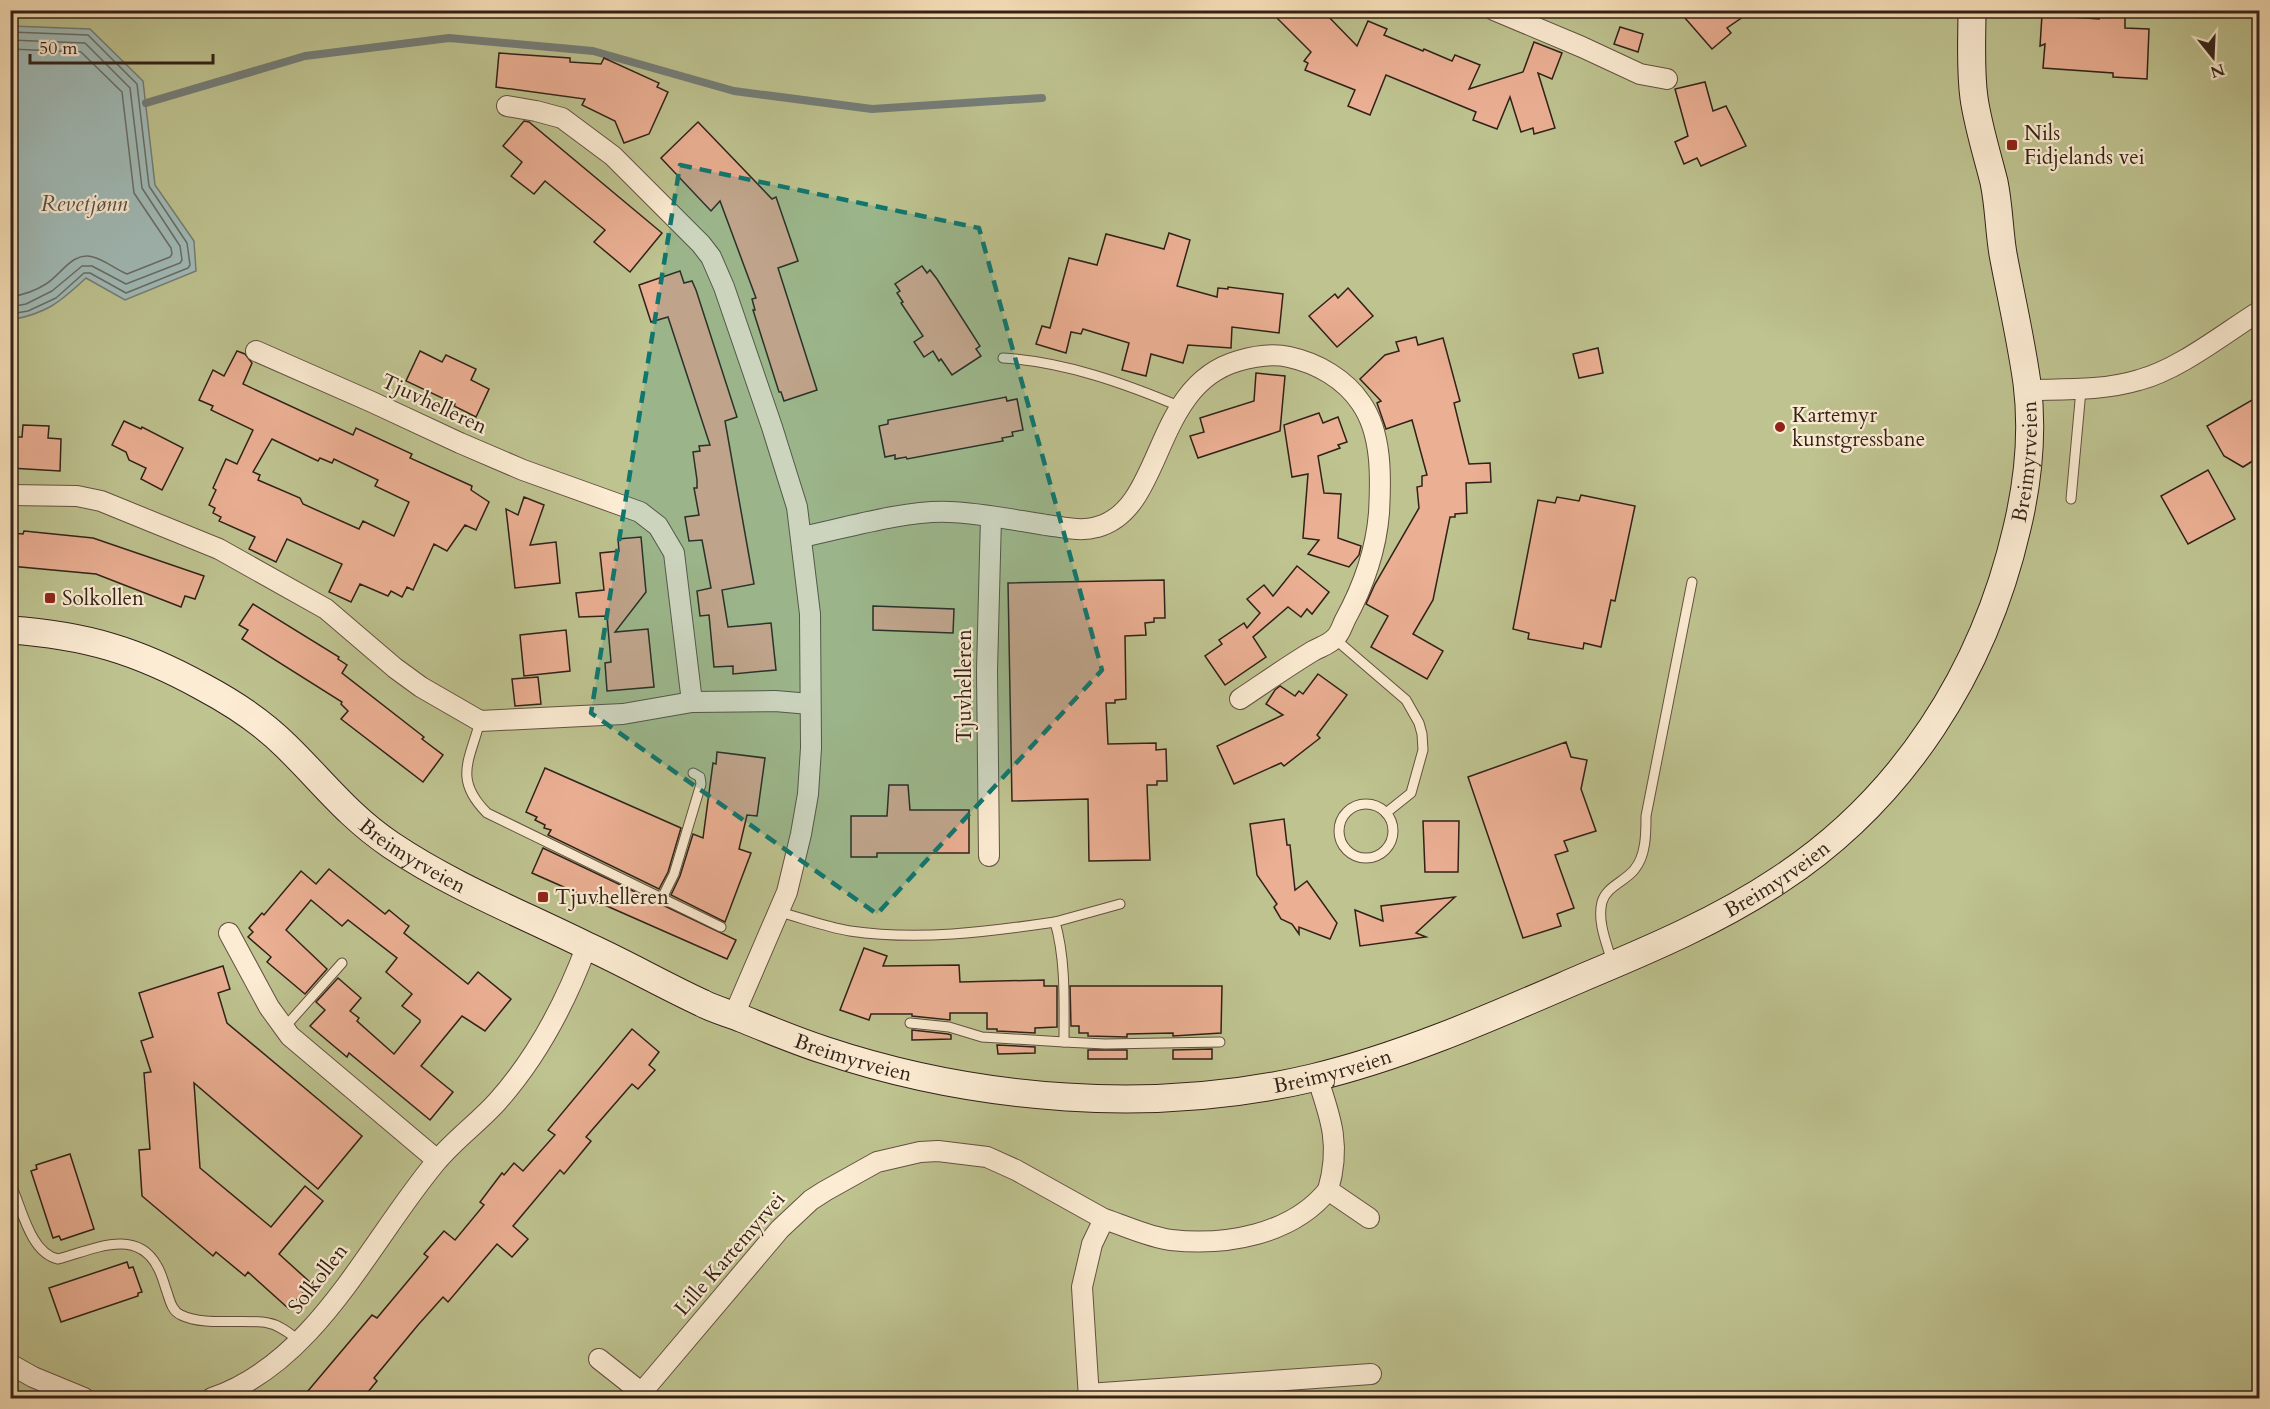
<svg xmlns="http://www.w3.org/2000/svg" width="2270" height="1409" font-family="Cardo,serif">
<rect width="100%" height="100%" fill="#fae2bb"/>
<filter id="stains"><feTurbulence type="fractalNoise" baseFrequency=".00333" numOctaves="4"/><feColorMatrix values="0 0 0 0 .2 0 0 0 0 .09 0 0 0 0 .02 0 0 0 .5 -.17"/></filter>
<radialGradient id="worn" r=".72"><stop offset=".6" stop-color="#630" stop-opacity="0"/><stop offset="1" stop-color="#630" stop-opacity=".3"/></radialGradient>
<!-- green -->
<rect fill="#bec390" stroke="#787254" stroke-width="1.5" x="11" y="11" width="2248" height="1387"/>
<!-- water -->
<path fill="#a1bcb9" stroke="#747e79" stroke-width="1.5" d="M11,26L90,29L143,81L155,185L194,241L196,271L125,300L86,278C59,303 47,313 11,320Z"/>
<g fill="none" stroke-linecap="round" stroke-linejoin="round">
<!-- shore -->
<g stroke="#696e68" stroke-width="1.5">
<polyline points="10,32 88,35 137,84 149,186 187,243 190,265 188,268 126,293 90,273 84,273 56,298 28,311 10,314"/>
<polyline points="10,40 85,43 130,88 142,188 180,246 182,260 180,263 126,284 92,266 82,266 52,291 26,304 10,307"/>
<path d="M10,49L81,52L122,92L134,193L171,248L172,254L170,257L127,274C115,269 105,260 93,257C72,251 61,275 46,284C35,291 23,295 10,297"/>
</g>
<!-- stream -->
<polyline stroke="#747e79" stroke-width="8" points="146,103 305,56 449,38 593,51 734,91 872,109 1042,98"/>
</g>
<!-- building -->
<g fill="#ebaf93" stroke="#312118" stroke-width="1.5" fill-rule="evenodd">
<polygon points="1269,10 1322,10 1357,46 1368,21 1387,29 1384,35 1423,51 1424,49 1452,61 1455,55 1480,65 1469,89 1523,72 1534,42 1562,53 1552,79 1538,73 1555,128 1534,134 1533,128 1521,132 1510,97 1497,129 1473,120 1476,112 1386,75 1370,115 1348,106 1355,90 1305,70 1308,63 1304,61 1311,52"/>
<polygon points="1678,10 1753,10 1727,28 1731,33 1712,49"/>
<polygon points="2099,10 2125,10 2125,28 2149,29 2147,79 2113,77 2113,73 2043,68 2045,44 2040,46 2042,15 2099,19"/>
<polygon points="1620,27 1643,34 1638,52 1614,44"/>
<polygon points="499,53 570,58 570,62 601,64 604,58 659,83 657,87 668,92 649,134 624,143 615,121 582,105 585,99 496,87"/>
<polygon points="1705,82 1713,111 1726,106 1746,146 1701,166 1697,158 1684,164 1675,142 1688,136 1675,89"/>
<polygon points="524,121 529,122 662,233 630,272 594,242 605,230 545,181 534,194 511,176 522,162 503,146"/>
<polygon points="698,122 772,199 776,197 798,261 778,268 817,390 784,401 781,392 779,392 753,310 755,310 752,299 756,298 720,201 711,211 661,158"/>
<polygon points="1169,233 1190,240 1177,286 1217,297 1218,288 1228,289 1228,287 1283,294 1279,333 1232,327 1231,348 1188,345 1183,363 1151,354 1146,376 1122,370 1129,343 1083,329 1081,334 1071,332 1066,353 1036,344 1042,326 1050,328 1069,258 1097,265 1106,234 1164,249"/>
<polygon points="922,266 927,273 930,270 937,279 980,346 976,349 981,356 952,375 941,359 939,361 933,351 924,357 914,342 923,336 901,303 903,302 897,293 900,291 895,284"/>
<polygon points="680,271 684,283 692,281 696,290 737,417 725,421 754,584 722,590 728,627 771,623 776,670 733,674 733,666 714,667 709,615 700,616 697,591 711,588 702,540 689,541 685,517 699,515 694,488 697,488 697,480 693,452 700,451 699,446 710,445 668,317 651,322 639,285"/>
<polygon points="1348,288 1373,316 1337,347 1309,316 1335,294 1338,298"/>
<polygon points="1416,337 1418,345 1443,338 1460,401 1454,403 1469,464 1490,463 1491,482 1466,483 1467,513 1455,514 1455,517 1450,517 1433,600 1413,634 1443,651 1427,679 1371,647 1388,616 1366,604 1375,584 1419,508 1417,487 1422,486 1422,476 1427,475 1412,420 1386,429 1377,403 1381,401 1360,379 1385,355 1399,351 1396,342"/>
<polygon points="1598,348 1603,373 1579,378 1573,354"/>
<path d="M237,351L245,354L252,363L243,384L353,435L356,428L412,454L410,458L472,486L471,490L489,502L476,530L465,525L447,551L434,544L413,590L407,587L402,597L391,591L388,596L360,584L351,602L329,592L342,564L287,539L276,562L249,549L255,537L219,521L221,517L213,513L215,508L209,505L216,490L213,488L226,459L237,464L253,430L211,410L213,406L199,400L213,370L224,376ZM272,439L318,461L320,458L332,463L334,459L378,480L375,486L409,502L394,536L363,521L359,529L303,504L300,498L258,480L260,475L253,472Z"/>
<polygon points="420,351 442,362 446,355 476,369 471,380 489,389 476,417 454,406 455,404 406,381"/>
<polygon points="1256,373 1285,376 1280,431 1198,458 1190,436 1204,432 1200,418 1254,401"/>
<polygon points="2259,396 2259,457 2243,467 2224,456 2207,426"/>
<polygon points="1006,397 1007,401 1017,399 1023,430 1012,432 1013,436 1002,438 1003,441 907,459 906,457 895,459 895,455 885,457 879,426 888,424 888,420"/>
<polygon points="1319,413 1323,423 1338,417 1347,442 1338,445 1340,448 1318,456 1324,493 1341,494 1338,538 1361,546 1359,555 1349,567 1308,554 1319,540 1303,538 1308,474 1292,477 1284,425"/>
<polygon points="124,421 141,429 142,427 183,448 162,490 141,479 146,468 129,460 126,452 112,445"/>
<polygon points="23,425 49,426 48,438 61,439 60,471 10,468 10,437 22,437"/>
<polygon points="2208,470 2235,519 2188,544 2161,496"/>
<polygon points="1581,495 1635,506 1615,601 1611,600 1601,647 1584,643 1583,649 1528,639 1529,633 1513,629 1538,500 1555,503 1557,497 1579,501"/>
<polygon points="524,497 544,505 530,545 556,542 560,583 515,588 506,509 518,515"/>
<polygon points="24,531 93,538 204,576 195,599 185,596 181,607 96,574 10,566 10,533 23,534"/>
<polygon points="641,537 646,592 615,632 648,629 654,687 607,691 605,663 611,662 607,616 579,617 576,593 604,590 600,553 619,551 618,539"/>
<polygon points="1297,566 1329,592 1312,614 1307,609 1301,617 1288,607 1253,637 1266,657 1225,685 1205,656 1222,644 1219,640 1244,623 1247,628 1260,613 1247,599 1264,585 1273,596"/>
<polygon points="1164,580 1165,618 1154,618 1154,622 1145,623 1146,635 1125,636 1126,699 1115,700 1115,703 1106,703 1108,744 1156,743 1156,750 1166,749 1167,781 1157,781 1157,785 1147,785 1150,860 1089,861 1088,799 1012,801 1008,583"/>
<polygon points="253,604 339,657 338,659 347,665 342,673 424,737 422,739 443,755 423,782 341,719 348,711 341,704 342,702 242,639 248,630 239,625"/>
<polygon points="873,606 954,609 953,633 873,630"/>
<polygon points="566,630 570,671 524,676 520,635"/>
<polygon points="1318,674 1347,695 1317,735 1320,738 1284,766 1281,763 1234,784 1217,746 1283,715 1266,704 1275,690 1280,686 1295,696 1299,691 1303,694"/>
<polygon points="538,677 541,704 515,706 512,679"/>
<polygon points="1566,742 1571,757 1587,760 1581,789 1596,831 1564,841 1568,851 1555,855 1574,908 1557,914 1561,926 1523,938 1468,777"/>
<polygon points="717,752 765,758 757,816 747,815 739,849 751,853 725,922 671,895 680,876 693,834 703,838 713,763 716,764"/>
<polygon points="545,768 681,828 668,872 659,889 548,835 551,830 544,828 545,825 535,820 537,817 526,812"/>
<polygon points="889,785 908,785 910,810 969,810 969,853 877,853 877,857 851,857 851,816 887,816"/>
<polygon points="1284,819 1287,845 1290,845 1295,890 1307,881 1337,923 1330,939 1299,927 1299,934 1292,924 1281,919 1274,907 1277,904 1257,875 1250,824"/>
<polygon points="1423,821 1459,821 1458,872 1425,872"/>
<polygon points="543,848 736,940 727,959 532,873"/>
<polygon points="329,869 385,914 389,910 406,924 409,926 404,933 468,984 478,972 511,999 485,1031 462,1016 421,1066 453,1092 430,1120 349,1053 347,1057 310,1026 325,1010 316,1002 338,978 361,998 350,1011 359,1018 357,1021 394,1054 420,1022 420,1020 402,1006 412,994 386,972 397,958 348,920 342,926 311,900 286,930 327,969 305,994 267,962 271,957 248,937 253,932 249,928 262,913 264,915 301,871 316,884"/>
<polygon points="1455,897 1416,933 1426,937 1360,946 1355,910 1383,921 1381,906"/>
<polygon points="864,948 887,956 883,966 959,965 960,982 1044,980 1044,986 1057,986 1057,1027 1035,1028 1035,1033 997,1031 997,1029 987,1029 987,1013 950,1013 950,1020 912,1016 912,1014 871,1014 869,1020 840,1010"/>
<polygon points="223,966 230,989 218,993 227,1023 362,1136 318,1189 194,1083 200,1168 271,1227 305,1186 323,1201 279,1254 311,1283 289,1309 248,1272 245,1276 216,1252 213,1256 142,1196 139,1150 150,1149 144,1073 151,1072 141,1041 153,1037 139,993"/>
<polygon points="1070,986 1222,986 1221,1033 1173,1036 1173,1033 1127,1034 1127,1037 1088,1036 1088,1033 1079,1033 1079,1026 1071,1026"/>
<polygon points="632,1029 659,1052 649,1065 655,1070 638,1089 632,1084 586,1137 591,1141 564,1174 560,1170 513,1226 528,1239 512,1257 497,1244 448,1302 443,1297 418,1325 374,1378 377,1381 363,1398 302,1398 372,1315 377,1318 428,1257 424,1254 444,1231 455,1240 484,1205 480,1202 502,1173 504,1175 514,1163 523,1171 555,1135 548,1130"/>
<polygon points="912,1030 948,1034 951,1035 951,1039 912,1040"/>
<polygon points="997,1045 1035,1047 1035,1053 998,1054"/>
<polygon points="1212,1049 1212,1059 1173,1059 1173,1050"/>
<rect x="1088" y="1050" width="39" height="9"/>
<polygon points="70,1154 94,1229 61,1240 59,1236 53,1238 31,1171 37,1169 36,1165"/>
<polygon points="127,1262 129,1268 133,1267 142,1292 138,1293 138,1296 61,1322 49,1288"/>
</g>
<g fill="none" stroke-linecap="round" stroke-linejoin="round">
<defs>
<g id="lane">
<path d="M1003,358C1065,362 1124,383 1181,407"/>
<polyline points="2071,499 2081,390"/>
<polyline points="1335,639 1406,700 1419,723 1422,734 1423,750 1411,793 1386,813"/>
<path d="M480,721C470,760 453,779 487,813L721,927"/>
<circle cx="1366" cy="831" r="27"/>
<polyline points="662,898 674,874 701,784 700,777 693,773"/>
<path d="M779,912C802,918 826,927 850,931C918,941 987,932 1055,922C1066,960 1064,1003 1064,1042L982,1037L949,1027L910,1023"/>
<polyline points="1055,922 1120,904"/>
<path d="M1612,962C1607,944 1597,922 1602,902C1606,887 1624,882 1634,870C1646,856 1646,834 1646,816L1692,582"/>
<polyline points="284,1028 342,963"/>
<polyline points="1064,1042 1105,1044 1220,1042"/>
<path d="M11,1185C22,1208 30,1253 58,1259C92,1250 136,1227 157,1266C162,1274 164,1284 167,1292C170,1301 172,1311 181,1315C205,1327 243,1318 268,1323C280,1325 290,1334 300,1341"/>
</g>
<g id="street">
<polyline points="1494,10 1582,47 1640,74 1667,79"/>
<polyline points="507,106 536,111 562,118 613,156 701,244 711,257 724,287 772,427 797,507 810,614 811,748 808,794 801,834 787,892 734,1015"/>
<polyline points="256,351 372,402 460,443 523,470 640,512 658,526 674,553 692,702"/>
<path d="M2028,390C2065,389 2102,391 2139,380C2180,369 2223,334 2260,311"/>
<polyline points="10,495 77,496 101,501 219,549 326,609 395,668 421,687 480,721 623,714 692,702 775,701 810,704"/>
<path d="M802,537C845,528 906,510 949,512C981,513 1014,520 1046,525C1063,527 1080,532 1097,527C1165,509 1151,386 1238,361C1255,356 1272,353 1289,357C1317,363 1345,379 1361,403C1382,433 1381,477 1379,513C1376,550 1363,587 1345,620C1342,626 1340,634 1335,638C1330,644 1320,647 1313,651C1288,666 1264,683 1240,699"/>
<polyline points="989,856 987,670 991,517"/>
<polyline points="229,933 269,1007 290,1036 437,1160"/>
<path d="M1317,1077C1331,1118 1341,1146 1328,1190L1369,1218"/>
<polyline points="599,1359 642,1393"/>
<polyline points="10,1364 33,1377 84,1398"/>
<polyline points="1088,1394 1371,1374"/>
<path d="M212,1398C316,1363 369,1242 436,1162C454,1140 478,1123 497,1102C538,1056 566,1002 587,945"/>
<polyline points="637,1398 780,1229 811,1200 825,1191 877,1162 920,1152 938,1151 987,1157 1016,1170 1104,1219"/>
<path d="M1089,1398L1082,1287L1092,1244L1104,1219C1126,1226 1148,1237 1171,1240C1225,1246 1292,1235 1328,1190"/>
</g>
<g id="secondary">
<path id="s1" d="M10,630C85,635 138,651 203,687C233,703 262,722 286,746C323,782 347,815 391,845C452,886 520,913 585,945C625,963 663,985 702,1003C715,1010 729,1013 743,1019C770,1030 796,1041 824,1050C977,1101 1155,1115 1312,1078C1405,1056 1496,1015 1584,977C1651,949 1719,920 1779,880C1903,799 1984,671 2017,528C2028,482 2033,430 2027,383C2021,340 2011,297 2003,254C1999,230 1999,206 1994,182C1987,154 1978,126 1974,98C1970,69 1972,40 1972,10"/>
</g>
</defs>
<!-- lane casing -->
<use href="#lane" stroke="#635141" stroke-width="11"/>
<!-- street casing -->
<use href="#street" stroke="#635141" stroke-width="22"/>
<!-- secondary casing -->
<use href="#secondary" stroke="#312118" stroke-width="29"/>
<!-- lane -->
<use href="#lane" stroke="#fcecd3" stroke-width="9"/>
<!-- street -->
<use href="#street" stroke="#fcecd3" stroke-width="20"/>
<!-- secondary -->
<use href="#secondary" stroke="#fcecd3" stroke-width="27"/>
</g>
<!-- marked area -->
<path fill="#0f766e" fill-opacity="0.2" stroke="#0f766e" stroke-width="4.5" stroke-dasharray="12 8" stroke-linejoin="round" d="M680,165L979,228L1102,670L877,914L591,713Z"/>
<!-- markers -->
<g fill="#8f2418" stroke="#fcecd3" stroke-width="2">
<rect x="2006" y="139" width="12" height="12" rx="3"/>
<circle cx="1780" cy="427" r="6"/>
<rect x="44" y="592" width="12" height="12" rx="3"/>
<rect x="537" y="891" width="12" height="12" rx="3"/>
</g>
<g text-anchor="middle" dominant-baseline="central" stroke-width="4.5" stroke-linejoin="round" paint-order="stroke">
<!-- poi labels -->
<g font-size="21" fill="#312118" stroke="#fcecd3" text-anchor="start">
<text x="2024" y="133">Nils<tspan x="2024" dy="24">Fidjelands vei</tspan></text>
<text x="1792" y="415">Kartemyr<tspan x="1792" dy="24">kunstgressbane</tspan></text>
<text x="62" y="598">Solkollen</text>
<text x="555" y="897">Tjuvhelleren</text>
</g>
<!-- street labels -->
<g font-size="21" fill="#312118" stroke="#fcecd3">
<text transform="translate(434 404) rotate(25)">Tjuvhelleren</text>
<text stroke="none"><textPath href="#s1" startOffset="2436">Breimyrveien</textPath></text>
<text transform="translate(964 686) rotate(-90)">Tjuvhelleren</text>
<text stroke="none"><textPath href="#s1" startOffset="474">Breimyrveien</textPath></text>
<text stroke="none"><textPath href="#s1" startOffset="1932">Breimyrveien</textPath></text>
<text stroke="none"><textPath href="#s1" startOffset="960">Breimyrveien</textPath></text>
<text stroke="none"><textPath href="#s1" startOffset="1446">Breimyrveien</textPath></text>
<text transform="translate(730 1254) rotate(-49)">Lille Kartemyrvei</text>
<text transform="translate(318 1279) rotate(-52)">Solkollen</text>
</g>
<!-- water labels -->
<g font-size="22" font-style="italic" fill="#535048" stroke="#fcecd3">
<text x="84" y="204">Revetjønn</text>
</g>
</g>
<!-- margin -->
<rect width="2270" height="1409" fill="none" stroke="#fae2bb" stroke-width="36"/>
<rect x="12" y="12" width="2246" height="1385" fill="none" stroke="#312118" stroke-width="3"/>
<rect x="18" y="18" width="2234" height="1373" fill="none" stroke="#312118" stroke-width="1.5"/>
<!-- north arrow -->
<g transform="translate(2213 57) rotate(162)" stroke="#fcecd3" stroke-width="4.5" paint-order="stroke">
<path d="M0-4.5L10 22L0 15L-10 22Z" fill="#312118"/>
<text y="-9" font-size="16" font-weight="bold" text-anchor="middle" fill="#312118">N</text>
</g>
<!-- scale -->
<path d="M30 54v9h183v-9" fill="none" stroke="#312118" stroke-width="3"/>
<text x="39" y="54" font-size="18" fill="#312118" stroke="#fcecd3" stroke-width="4.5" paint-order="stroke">50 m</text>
<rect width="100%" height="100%" filter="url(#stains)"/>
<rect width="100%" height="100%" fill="url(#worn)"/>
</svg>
